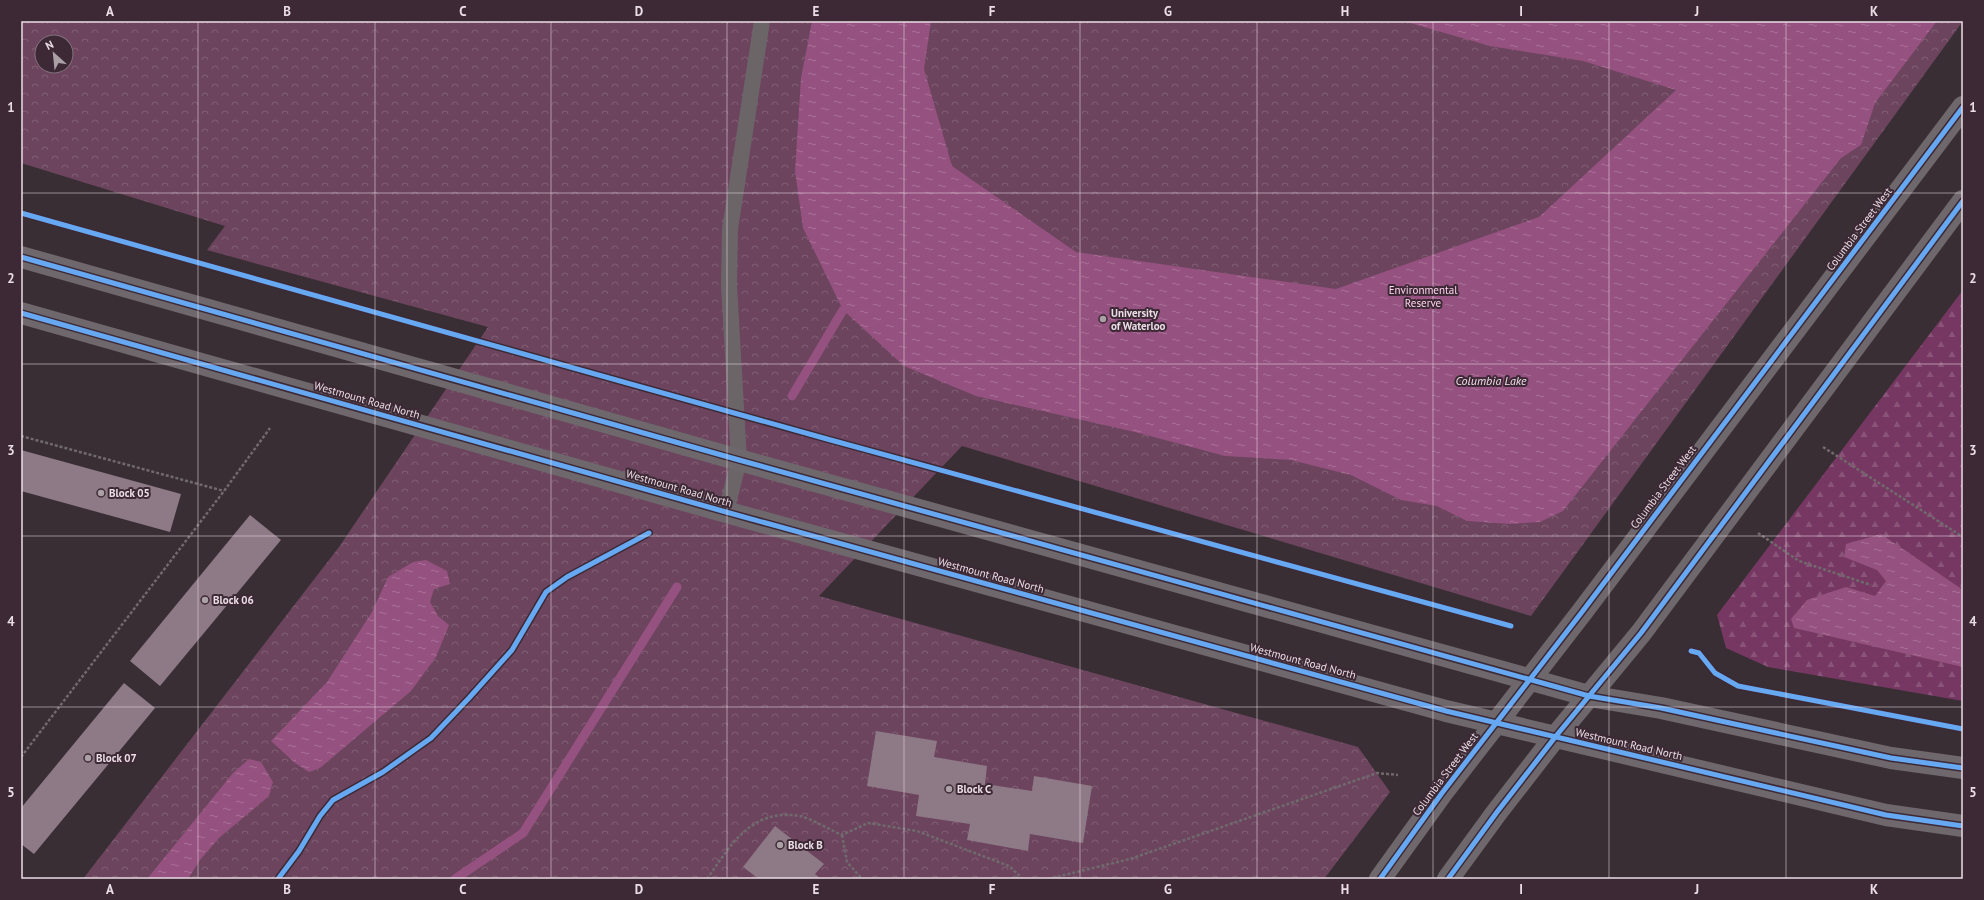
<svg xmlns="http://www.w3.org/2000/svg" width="1984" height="900" font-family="'PT Sans',sans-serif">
<defs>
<pattern id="forest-firs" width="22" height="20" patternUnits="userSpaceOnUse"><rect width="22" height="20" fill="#763863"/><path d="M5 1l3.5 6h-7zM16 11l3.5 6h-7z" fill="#8a5479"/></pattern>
<pattern id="park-crowns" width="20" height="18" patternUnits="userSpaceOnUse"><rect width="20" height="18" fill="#6c445e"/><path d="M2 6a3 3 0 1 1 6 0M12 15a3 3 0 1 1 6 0" fill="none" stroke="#815f75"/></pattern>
<pattern id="water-ripples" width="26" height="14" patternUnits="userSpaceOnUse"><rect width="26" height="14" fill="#95517f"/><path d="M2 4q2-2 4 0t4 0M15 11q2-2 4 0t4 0" fill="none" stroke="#a97297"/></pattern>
</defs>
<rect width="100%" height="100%" fill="#392e34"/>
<!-- forest -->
<polygon fill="url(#forest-firs)" points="1963,290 1963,701 1768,667 1726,648 1717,615"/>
<!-- park -->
<path fill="url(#park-crowns)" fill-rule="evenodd" d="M21,21H1963L1531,616L962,446L819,596L1358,747L1390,792L1324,879H83L339,547L488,327L207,250L225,226L21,163ZM42,42H66V66H42Z"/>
<!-- water -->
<g fill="url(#water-ripples)">
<polygon points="812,21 931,21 924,69 952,166 1076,252 1336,289 1539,217 1676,90 1583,61 1490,46 1403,21 1937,21 1875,103 1861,145 1841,158 1563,511 1540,522 1510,524 1467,521 1437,506 1401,500 1351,475 1291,460 1225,456 1135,432 976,396 904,366 843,310 803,228 795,171 801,78"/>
<polygon points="1881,534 1963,590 1963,667 1794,628 1791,619 1807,600 1846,587 1875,596 1886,581 1877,570 1844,557 1846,544"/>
<polygon points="426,560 447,571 450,584 434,589 430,602 438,616 449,625 436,657 411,691 320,768 309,772 295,763 271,741 327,682 372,612 388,577 413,562"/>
<polygon points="249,759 261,762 273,782 269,796 219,838 200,860 188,879 147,879 233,773"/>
</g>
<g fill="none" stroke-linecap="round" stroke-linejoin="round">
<!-- stream -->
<g stroke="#95517f" stroke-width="9">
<polyline points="792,396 843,310"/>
<polyline points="455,879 523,833 677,587"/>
</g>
</g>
<!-- building -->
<g fill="#8e7986">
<polygon points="21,450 181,494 170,532 21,491"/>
<polygon points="250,515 281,540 160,686 130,661"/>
<polygon points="124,683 155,708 34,854 21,844 21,808"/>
<polygon points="876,731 937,741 934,757 987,766 985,784 1032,791 1034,776 1092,786 1083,843 1030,834 1028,851 967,840 970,824 916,816 919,795 867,786"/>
<polygon points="775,826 824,864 815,874 821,879 759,879 743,867"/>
</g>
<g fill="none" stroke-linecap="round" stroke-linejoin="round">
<!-- path -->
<g stroke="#706a6d" stroke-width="2.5" stroke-dasharray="3 2" stroke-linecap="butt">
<polyline points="21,436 224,491"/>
<polyline points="1823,447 1963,537"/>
<polyline points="1758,533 1799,561 1871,585"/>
<polyline points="21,757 224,491 270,428"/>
<polyline points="842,835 847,862 862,879"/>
<path d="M707,879C731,845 751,808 800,816C812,819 830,830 842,835L868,823L917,831L1009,866L1023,879"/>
<polyline points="1048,879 1130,859 1377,773 1398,775"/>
</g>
<!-- service -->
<polyline stroke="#6b6568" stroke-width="16" points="726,512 739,460 729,285 730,229 762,21"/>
<!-- secondary -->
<g stroke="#6e676b" stroke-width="22">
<polyline points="21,257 739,460 1589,696 1661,708 1891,758 1963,768"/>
<polyline points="21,313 726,512 1446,711 1886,815 1963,826"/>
<polyline points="1380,879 1442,793 1582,612 1963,107"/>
<polyline points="1448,879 1497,812 1556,736 1641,633 1963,201"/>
</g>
<defs>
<g id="cycleway">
<polyline points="21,213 827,439 1511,626"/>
<polyline points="21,257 739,460 1589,696 1661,708 1891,758 1963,768"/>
<polyline points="21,313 726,512 1446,711 1886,815 1963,826"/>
<polyline points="1691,651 1699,653 1715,673 1738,686 1963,729"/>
<polyline points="278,879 299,851 320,816 333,800 383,772 431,738 469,698 512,650 546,592 567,577 649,533"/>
<polyline points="1380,879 1442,793 1582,612 1963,107"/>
<polyline points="1448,879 1497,812 1556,736 1641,633 1963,201"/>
</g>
</defs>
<!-- cycleway casing -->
<use href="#cycleway" stroke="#3d2935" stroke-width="8"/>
<!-- cycleway -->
<use href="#cycleway" stroke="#66a8f1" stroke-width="5"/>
</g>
<!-- grid -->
<path fill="none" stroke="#eadde5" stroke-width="1" stroke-opacity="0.55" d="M198,21V879M375,21V879M551,21V879M727,21V879M904,21V879M1080,21V879M1257,21V879M1433,21V879M1609,21V879M1786,21V879M21,193H1963M21,364H1963M21,536H1963M21,707H1963"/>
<!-- markers -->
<g fill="#aca0a7" stroke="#3d2935" stroke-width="1.5">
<circle cx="1103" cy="319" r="4"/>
<circle cx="101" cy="493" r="4"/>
<circle cx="205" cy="600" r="4"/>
<circle cx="88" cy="758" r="4"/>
<circle cx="949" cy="789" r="4"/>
<circle cx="780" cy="845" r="4"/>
</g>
<g text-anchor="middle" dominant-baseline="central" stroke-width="4" stroke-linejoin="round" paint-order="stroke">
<!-- street labels -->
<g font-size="11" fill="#eadde5" stroke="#3d2935">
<text transform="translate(1859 229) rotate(-53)">Columbia Street West</text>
<text transform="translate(367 400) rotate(16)">Westmount Road North</text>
<text transform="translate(1663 487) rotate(-53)">Columbia Street West</text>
<text transform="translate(679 488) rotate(16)">Westmount Road North</text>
<text transform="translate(991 575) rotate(15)">Westmount Road North</text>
<text transform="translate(1303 661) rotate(15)">Westmount Road North</text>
<text transform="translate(1629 744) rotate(13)">Westmount Road North</text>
<text transform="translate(1445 774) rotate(-53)">Columbia Street West</text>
</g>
<!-- park labels -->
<g font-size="11" fill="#fed3ed" stroke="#3d2935">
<text x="1423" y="290">Environmental<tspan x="1423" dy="13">Reserve</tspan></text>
</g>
<!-- poi labels -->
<g font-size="11" font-weight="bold" fill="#eadde5" stroke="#3d2935" text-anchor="start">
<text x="1111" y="313">University<tspan x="1111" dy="13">of Waterloo</tspan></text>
<text x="109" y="493">Block 05</text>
<text x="213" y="600">Block 06</text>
<text x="96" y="758">Block 07</text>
<text x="957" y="789">Block C</text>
<text x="788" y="845">Block B</text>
</g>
<!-- water labels -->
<g font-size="12" font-style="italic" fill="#f2ddea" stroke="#3d2935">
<text x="1491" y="380">Columbia Lake</text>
</g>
</g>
<!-- border -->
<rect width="1984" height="900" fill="none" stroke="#3d2935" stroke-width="44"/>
<!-- north arrow -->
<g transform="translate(54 54) rotate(333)"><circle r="19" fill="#3d2935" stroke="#82717b"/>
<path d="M0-3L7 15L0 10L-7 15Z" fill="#aca0a7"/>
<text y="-6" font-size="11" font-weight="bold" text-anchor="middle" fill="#eadde5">N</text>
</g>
<rect x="22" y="22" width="1940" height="856" fill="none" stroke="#eadde5" stroke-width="1.5"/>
<g font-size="13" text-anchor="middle" font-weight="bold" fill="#eadde5">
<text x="110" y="16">A</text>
<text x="287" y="16">B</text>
<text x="463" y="16">C</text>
<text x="639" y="16">D</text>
<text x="816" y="16">E</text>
<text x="992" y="16">F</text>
<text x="1168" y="16">G</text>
<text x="1345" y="16">H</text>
<text x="1521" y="16">I</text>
<text x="1697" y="16">J</text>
<text x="1874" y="16">K</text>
<text x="11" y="112">1</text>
<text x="1973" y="112">1</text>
<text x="11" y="283">2</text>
<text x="1973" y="283">2</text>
<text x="11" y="455">3</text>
<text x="1973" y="455">3</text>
<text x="11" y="626">4</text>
<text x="1973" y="626">4</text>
<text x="11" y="797">5</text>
<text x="1973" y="797">5</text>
<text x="110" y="894">A</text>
<text x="287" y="894">B</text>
<text x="463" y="894">C</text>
<text x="639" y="894">D</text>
<text x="816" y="894">E</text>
<text x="992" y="894">F</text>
<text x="1168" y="894">G</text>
<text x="1345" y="894">H</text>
<text x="1521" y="894">I</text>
<text x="1697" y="894">J</text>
<text x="1874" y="894">K</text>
</g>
</svg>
